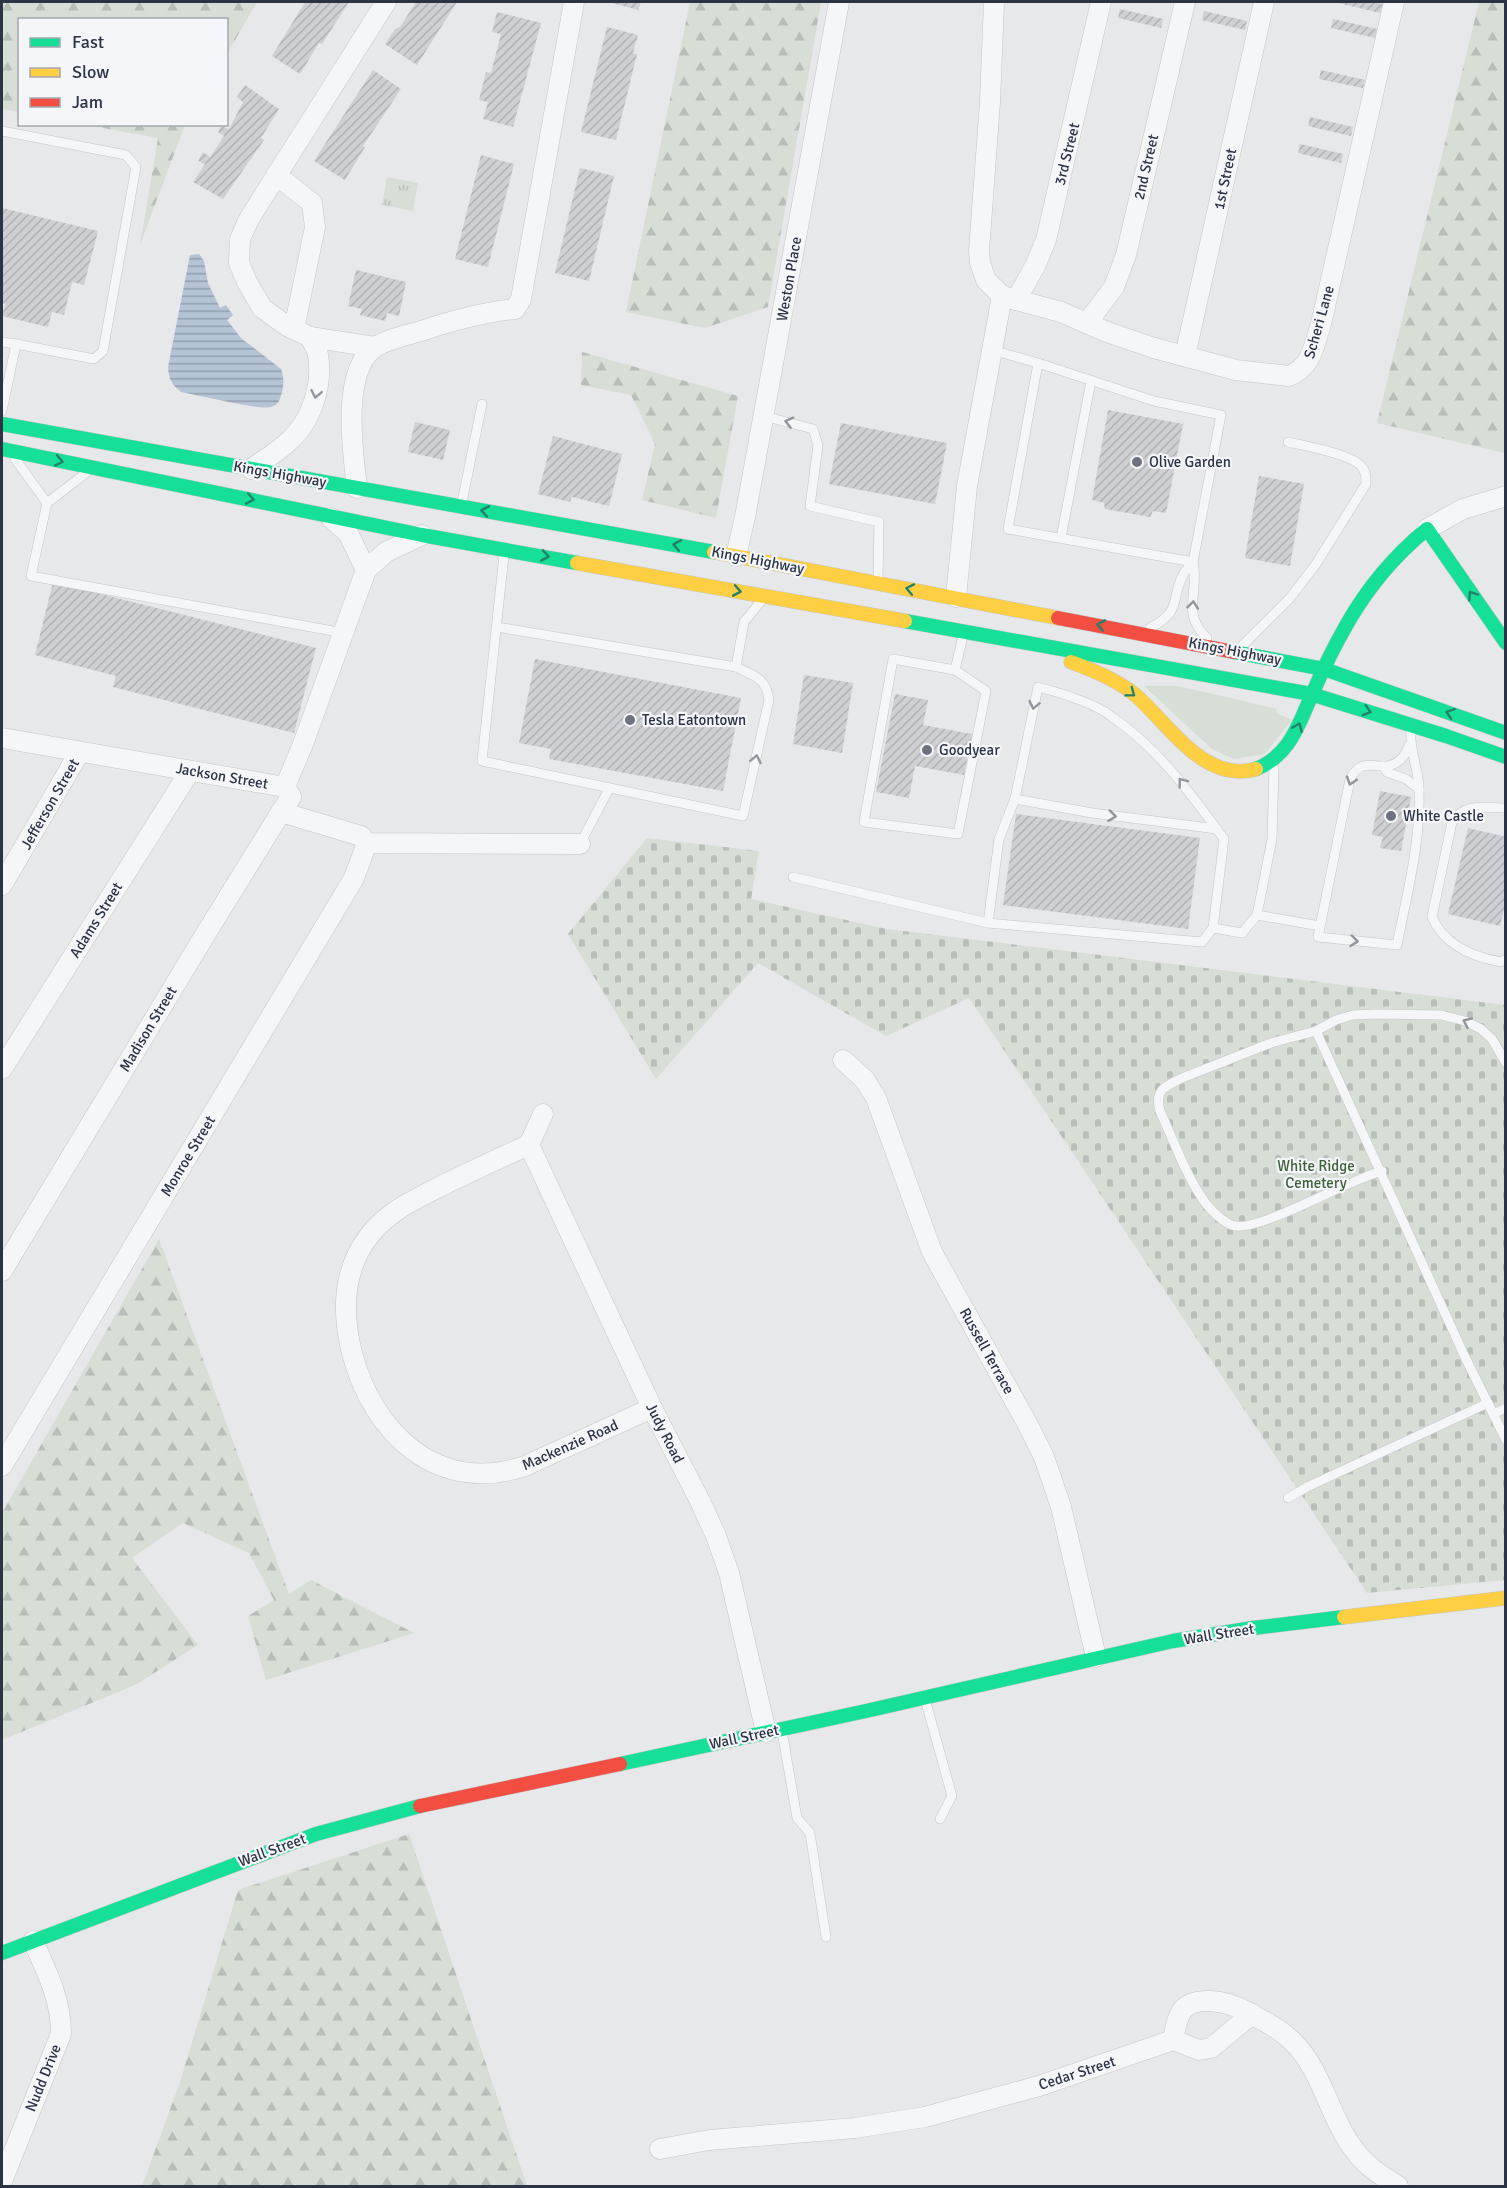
<svg xmlns="http://www.w3.org/2000/svg" width="1507" height="2188" font-family="Signika,sans-serif">
<defs>
<pattern id="forest-firs" width="22" height="20" patternUnits="userSpaceOnUse" patternTransform="scale(1.5)"><rect width="22" height="20" fill="#d6ded6"/><path d="M5 1l3.5 6h-7zM16 11l3.5 6h-7z" fill="#b8bfb9"/></pattern>
<pattern id="cemetery-stones" width="16" height="16" patternUnits="userSpaceOnUse" patternTransform="scale(1.5)"><rect width="16" height="16" fill="#d6ded6"/><path d="M2 7V4a2 2 0 0 1 4 0v3zM10 15v-3a2 2 0 0 1 4 0v3z" fill="#b8bfb9"/></pattern>
<pattern id="park-tufts" width="24" height="20" patternUnits="userSpaceOnUse" patternTransform="scale(1.5)"><rect width="24" height="20" fill="#d6ded6"/><path d="M3 7l-1-3M5 7V3M7 7l1-3M15 17l-1-3M17 17v-4M19 17l1-3" fill="none" stroke="#b8bfb9"/></pattern>
<pattern id="water-rules" width="6" height="5" patternUnits="userSpaceOnUse" patternTransform="scale(1.5)"><rect width="6" height="5" fill="#b4c4d5"/><path d="M0 2.5h6" fill="none" stroke="#93a0af"/></pattern>
<pattern id="building-hatch" width="6" height="6" patternUnits="userSpaceOnUse" patternTransform="scale(1.5)"><rect width="6" height="6" fill="#ced0d3"/><path d="M-1 1l2-2M0 6l6-6M5 7l2-2" fill="none" stroke="#b1b3b6"/></pattern>
</defs>
<rect width="100%" height="100%" fill="#e6e8ea"/>
<!-- green -->
<polygon fill="#d6ded6" points="1144,686 1178,686 1277,709 1276,713 1292,720 1265,754 1234,759 1212,749"/>
<!-- forest -->
<g fill="url(#forest-firs)">
<polygon points="2,2 257,2 227,54 226,20 20,20 19,112 2,109"/>
<polygon points="690,2 821,2 768,307 705,328 626,312"/>
<polygon points="1479,2 1505,2 1505,453 1377,423"/>
<polygon points="87,125 185,125 140,245 158,138"/>
<polygon points="582,352 738,396 716,518 642,500 655,444 631,395 581,385"/>
<polygon points="159,1239 289,1594 311,1580 414,1633 266,1680 248,1616 274,1600 249,1553 183,1523 132,1558 198,1645 135,1685 2,1740 2,1513"/>
<polygon points="409,1834 527,2186 142,2186 180,2082 238,1890"/>
</g>
<!-- cemetery -->
<polygon fill="url(#cemetery-stones)" points="647,838 759,851 751,899 887,929 1505,1005 1505,1580 1367,1593 969,998 886,1036 758,963 656,1079 568,934"/>
<!-- park -->
<polygon fill="url(#park-tufts)" points="387,177 418,183 413,211 382,205"/>
<!-- water -->
<path fill="url(#water-rules)" d="M199,254L204,261L208,283L220,308L226,305L233,315L227,320L241,338L281,369C284,377 284,384 282,392C280,399 279,405 271,407C257,410 199,395 181,392C171,384 169,379 168,367L190,255Z"/>
<!-- building -->
<g fill="url(#building-hatch)">
<polygon points="305,2 349,2 322,44 319,43 300,74 272,56"/>
<polygon points="416,2 457,2 417,65 385,44 395,29 400,27"/>
<polygon points="608,2 641,2 638,10"/>
<polygon points="1334,2 1371,2 1383,4 1380,13"/>
<polygon points="1120,9 1163,19 1161,28 1118,18"/>
<polygon points="1204,11 1247,21 1245,30 1202,20"/>
<polygon points="497,12 541,23 513,127 483,119 488,102 479,100 486,72 491,73 501,34 492,32"/>
<polygon points="1333,19 1377,29 1375,38 1331,28"/>
<polygon points="607,27 638,35 633,53 637,54 616,140 581,132"/>
<polygon points="373,70 401,89 363,146 365,147 345,180 314,161"/>
<polygon points="1321,70 1365,80 1363,88 1319,79"/>
<polygon points="245,85 279,109 261,138 264,140 223,199 193,182 205,164 198,161 203,152 210,157 224,136 218,132 221,126 229,129 243,102 237,97"/>
<polygon points="1310,117 1353,127 1351,136 1308,126"/>
<polygon points="1300,144 1343,154 1341,163 1298,153"/>
<polygon points="481,155 514,164 488,267 455,259"/>
<polygon points="580,168 614,176 589,281 555,273"/>
<polygon points="2,208 98,231 84,285 72,282 64,315 52,312 48,327 2,316 5,304 2,303"/>
<polygon points="356,270 406,282 399,316 387,313 385,321 360,315 362,309 348,306"/>
<polygon points="1108,410 1183,424 1166,513 1153,511 1150,517 1105,509 1104,503 1092,500"/>
<polygon points="415,422 450,430 443,460 408,452"/>
<polygon points="841,423 947,443 935,504 829,484"/>
<polygon points="553,436 622,454 609,506 572,497 570,502 538,494"/>
<polygon points="1259,476 1304,484 1290,566 1245,558"/>
<polygon points="53,582 316,648 294,733 113,687 116,676 35,655"/>
<polygon points="535,659 741,698 723,791 549,759 551,749 519,743"/>
<polygon points="804,675 853,683 842,753 793,744"/>
<polygon points="895,694 928,700 923,725 972,734 964,775 915,766 909,798 876,792"/>
<polygon points="1380,791 1411,797 1401,851 1380,848 1383,837 1372,835"/>
<polygon points="1016,814 1200,838 1188,929 1003,905"/>
<polygon points="1468,828 1506,837 1506,901 1500,926 1448,914"/>
</g>
<g fill="none" stroke-linecap="round" stroke-linejoin="round">
<defs>
<g id="lane">
<polyline points="2,131 126,155 136,167 103,351 94,359 16,344 2,411"/>
<polyline points="2,342 16,344"/>
<polyline points="992,350 1038,363 1008,529 1193,562 1221,415 1154,401 1038,363"/>
<polyline points="764,416 813,429 818,445 810,506 879,522 878,580"/>
<polyline points="15,459 47,503"/>
<polyline points="86,473 47,503 31,576 344,633"/>
<polyline points="462,502 482,404"/>
<polyline points="1061,538 1091,381"/>
<path d="M497,627L736,667C754,676 766,677 769,700L743,816L482,761L504,555"/>
<path d="M1150,628C1183,611 1170,599 1184,573C1186,570 1190,566 1193,562C1200,594 1180,612 1207,638"/>
<path d="M1240,648L1290,598L1316,564L1366,484C1366,477 1366,471 1361,466C1351,454 1305,446 1288,442"/>
<polygon points="893,659 955,670 986,691 958,834 864,822"/>
<polyline points="736,667 744,622 761,601"/>
<polyline points="955,670 963,636"/>
<path d="M1410,744C1407,750 1405,756 1400,760C1382,776 1364,752 1350,779L1318,937L1397,945C1407,894 1421,841 1419,790C1419,769 1409,751 1411,730"/>
<polyline points="1383,766 1387,772 1406,779 1419,789"/>
<polyline points="1274,768 1272,839 1257,915 1320,926"/>
<polyline points="1015,799 999,839 988,923 1202,942 1213,928"/>
<path d="M1506,808C1484,808 1465,802 1452,822L1432,917C1444,945 1473,957 1501,962L1506,959"/>
<path d="M1217,829L1092,813L1015,799L1038,687C1061,693 1092,702 1111,716C1159,749 1190,793 1224,839L1213,928L1242,933L1257,915"/>
<polyline points="580,844 609,789"/>
<polyline points="793,877 988,923"/>
<polyline points="1316,1031 1465,1357 1506,1440"/>
<path d="M1382,1171C1348,1180 1262,1230 1236,1226C1225,1225 1214,1213 1207,1205C1188,1181 1173,1139 1160,1111C1154,1090 1165,1086 1182,1078L1271,1043L1316,1031L1336,1020L1353,1015L1377,1014L1441,1015L1465,1021L1481,1029L1492,1039L1506,1063"/>
<polyline points="1493,1414 1506,1408"/>
<polyline points="1288,1498 1307,1487 1488,1403"/>
<polyline points="925,1699 952,1796 940,1819"/>
<polyline points="782,1731 797,1818 810,1833 826,1937"/>
</g>
<g id="street">
<path d="M994,2L990,102L979,251L980,263L986,280L1002,296L1061,312L1107,332L1154,348L1236,370L1289,376C1312,367 1314,345 1321,324L1394,2"/>
<polyline points="276,175 312,203 315,227 294,329"/>
<polyline points="1016,300 1035,266 1046,240 1101,2"/>
<polyline points="1087,323 1114,287 1126,255 1185,2"/>
<polyline points="375,347 310,337 287,326 262,308 247,282 239,263 240,239 249,219 386,2"/>
<polyline points="1185,356 1264,2"/>
<path d="M251,469C264,460 278,452 289,441C312,421 323,384 318,355C317,349 313,343 310,337"/>
<path d="M357,488C353,453 341,372 374,348C384,340 408,335 421,331C451,321 483,312 515,309L521,299L574,2"/>
<polyline points="331,518 348,533 366,570"/>
<polyline points="1427,529 1463,509 1506,496"/>
<polyline points="736,556 745,517 839,2"/>
<polyline points="956,597 967,486 1002,296"/>
<polyline points="2,738 285,787"/>
<polyline points="285,787 303,744 366,570 386,552 422,535"/>
<polyline points="281,812 361,836 367,843 580,844"/>
<polyline points="2,885 79,753"/>
<polyline points="843,1060 865,1080 876,1098 932,1252 1028,1425 1044,1457 1061,1507 1096,1657"/>
<polyline points="2,1069 190,771"/>
<path d="M529,1145C501,1157 474,1170 447,1183C418,1198 389,1210 369,1236C342,1271 342,1313 352,1353C373,1434 438,1495 525,1466L652,1408"/>
<polyline points="529,1145 652,1408 700,1501 716,1536 729,1573 766,1732"/>
<polyline points="529,1145 543,1114"/>
<polyline points="2,1271 205,935 281,812 291,797 285,787"/>
<polyline points="2,1466 354,878 367,843"/>
<path d="M1173,2040C1178,2014 1180,2000 1211,2001C1228,2002 1244,2009 1258,2018C1270,2024 1282,2031 1292,2041C1323,2070 1329,2119 1356,2152C1367,2167 1382,2176 1398,2186"/>
<polyline points="660,2149 709,2140 855,2128 925,2117 1039,2086 1173,2040 1199,2050 1211,2048 1252,2014"/>
<path d="M2,2181L61,2034C61,1999 47,1972 33,1941"/>
</g>
<g id="fast">
<polyline points="2,424 714,552"/>
<polyline points="2,449 422,535 577,563"/>
<polyline points="905,621 1311,694 1446,736 1506,757"/>
<polyline points="1234,652 1324,669 1506,733"/>
<path d="M1256,769C1292,754 1299,722 1314,690C1324,667 1335,645 1347,624C1368,587 1394,556 1427,529L1506,643"/>
<polyline points="620,1764 866,1711 1173,1641 1253,1628 1344,1617"/>
<polyline points="2,1953 316,1834 420,1806"/>
</g>
<g id="slow">
<polyline points="714,552 1058,618"/>
<polyline points="577,563 905,621"/>
<path d="M1071,662C1093,670 1115,679 1133,693C1168,722 1203,784 1256,769"/>
<polyline points="1344,1617 1506,1598"/>
</g>
<g id="jam">
<polyline points="1058,618 1234,652"/>
<polyline points="420,1806 620,1764"/>
</g>
</defs>
<!-- lane casing -->
<use href="#lane" stroke="#c4c6c8" stroke-width="10"/>
<!-- street casing -->
<use href="#street" stroke="#c4c6c8" stroke-width="21"/>
<!-- fast casing -->
<use href="#fast" stroke="#c4c6c8" stroke-width="15"/>
<!-- slow casing -->
<use href="#slow" stroke="#c4c6c8" stroke-width="15"/>
<!-- jam casing -->
<use href="#jam" stroke="#c4c6c8" stroke-width="15"/>
<!-- lane -->
<use href="#lane" stroke="#f5f6f7" stroke-width="9"/>
<!-- street -->
<use href="#street" stroke="#f5f6f7" stroke-width="20"/>
<!-- fast -->
<use href="#fast" stroke="#16e098" stroke-width="14"/>
<!-- slow -->
<use href="#slow" stroke="#ffcf43" stroke-width="14"/>
<!-- jam -->
<use href="#jam" stroke="#f24e42" stroke-width="14"/>
</g>
<!-- one-way arrows -->
<defs><path id="oneway-chevron" d="M-2-3.5L2.5 0L-2 3.5" fill="none" stroke-width="1.6" stroke-linecap="round" stroke-linejoin="round" transform="scale(1.5)"/></defs>
<g stroke="#90959e">
<use href="#oneway-chevron" transform="translate(316 394) rotate(101)"/>
<use href="#oneway-chevron" transform="translate(789 422) rotate(-166)"/>
<use href="#oneway-chevron" transform="translate(1193 605) rotate(-84)"/>
<use href="#oneway-chevron" transform="translate(1034 705) rotate(102)"/>
<use href="#oneway-chevron" transform="translate(756 759) rotate(-78)"/>
<use href="#oneway-chevron" transform="translate(1351 781) rotate(108)"/>
<use href="#oneway-chevron" transform="translate(1182 782) rotate(-128)"/>
<use href="#oneway-chevron" transform="translate(1112 816) rotate(7)"/>
<use href="#oneway-chevron" transform="translate(1354 941) rotate(6)"/>
<use href="#oneway-chevron" transform="translate(1467 1022) rotate(-156)"/>
</g>
<g stroke="#22816a">
<use href="#oneway-chevron" transform="translate(59 461) rotate(11)"/>
<use href="#oneway-chevron" transform="translate(250 499) rotate(11)"/>
<use href="#oneway-chevron" transform="translate(485 511) rotate(-170)"/>
<use href="#oneway-chevron" transform="translate(677 545) rotate(-170)"/>
<use href="#oneway-chevron" transform="translate(545 556) rotate(10)"/>
<use href="#oneway-chevron" transform="translate(910 589) rotate(-169)"/>
<use href="#oneway-chevron" transform="translate(737 591) rotate(10)"/>
<use href="#oneway-chevron" transform="translate(1472 595) rotate(-124)"/>
<use href="#oneway-chevron" transform="translate(1101 625) rotate(-169)"/>
<use href="#oneway-chevron" transform="translate(1131 693) rotate(37)"/>
<use href="#oneway-chevron" transform="translate(1367 711) rotate(17)"/>
<use href="#oneway-chevron" transform="translate(1450 713) rotate(-161)"/>
<use href="#oneway-chevron" transform="translate(1298 727) rotate(-67)"/>
</g>
<!-- markers -->
<g fill="#6c737f" stroke="#f4f6f9" stroke-width="2">
<circle cx="1137" cy="462" r="6"/>
<circle cx="630" cy="720" r="6"/>
<circle cx="927" cy="750" r="6"/>
<circle cx="1391" cy="816" r="6"/>
</g>
<g text-anchor="middle" dominant-baseline="central" stroke-width="4.5" stroke-linejoin="round" paint-order="stroke">
<!-- street labels -->
<g font-size="15" fill="#2b3445" stroke="#f4f6f9">
<text transform="translate(1067 154) rotate(-76)">3rd Street</text>
<text transform="translate(1146 167) rotate(-77)">2nd Street</text>
<text transform="translate(1225 179) rotate(-78)">1st Street</text>
<text transform="translate(789 279) rotate(-80)">Weston Place</text>
<text transform="translate(1319 322) rotate(-74)">Scheri Lane</text>
<text transform="translate(280 474) rotate(10)">Kings Highway</text>
<text transform="translate(758 560) rotate(11)">Kings Highway</text>
<text transform="translate(1235 651) rotate(11)">Kings Highway</text>
<text transform="translate(222 776) rotate(10)">Jackson Street</text>
<text transform="translate(50 804) rotate(-60)">Jefferson Street</text>
<text transform="translate(96 920) rotate(-58)">Adams Street</text>
<text transform="translate(148 1029) rotate(-59)">Madison Street</text>
<text transform="translate(188 1156) rotate(-59)">Monroe Street</text>
<text transform="translate(987 1351) rotate(61)">Russell Terrace</text>
<text transform="translate(665 1433) rotate(63)">Judy Road</text>
<text transform="translate(570 1445) rotate(-24)">Mackenzie Road</text>
<text transform="translate(1219 1634) rotate(-9)">Wall Street</text>
<text transform="translate(744 1737) rotate(-12)">Wall Street</text>
<text transform="translate(272 1850) rotate(-20)">Wall Street</text>
<text transform="translate(1077 2073) rotate(-18)">Cedar Street</text>
<text transform="translate(43 2078) rotate(-68)">Nudd Drive</text>
</g>
<!-- poi labels -->
<g font-size="15" fill="#2b3445" stroke="#f4f6f9" text-anchor="start">
<text x="1149" y="462">Olive Garden</text>
<text x="642" y="720">Tesla Eatontown</text>
<text x="939" y="750">Goodyear</text>
<text x="1403" y="816">White Castle</text>
</g>
<!-- park labels -->
<g font-size="15" fill="#3f6138" stroke="#f4f6f9">
<text x="1316" y="1166">White Ridge<tspan x="1316" dy="17">Cemetery</tspan></text>
</g>
</g>
<!-- border -->
<rect width="1507" height="2188" fill="none" stroke="#2b3445" stroke-width="6"/>
<!-- legend -->
<rect x="18" y="18" width="210" height="108" fill="#f4f6f9" stroke="#a4a8b1" stroke-width="1.5"/>
<rect x="30" y="38" width="30" height="9" fill="#16e098" stroke="#a4a8b1" stroke-width="1.5"/>
<text x="72" y="48" font-size="18" fill="#2b3445">Fast</text>
<rect x="30" y="68" width="30" height="9" fill="#ffcf43" stroke="#a4a8b1" stroke-width="1.5"/>
<text x="72" y="78" font-size="18" fill="#2b3445">Slow</text>
<rect x="30" y="98" width="30" height="9" fill="#f24e42" stroke="#a4a8b1" stroke-width="1.5"/>
<text x="72" y="108" font-size="18" fill="#2b3445">Jam</text>
</svg>
